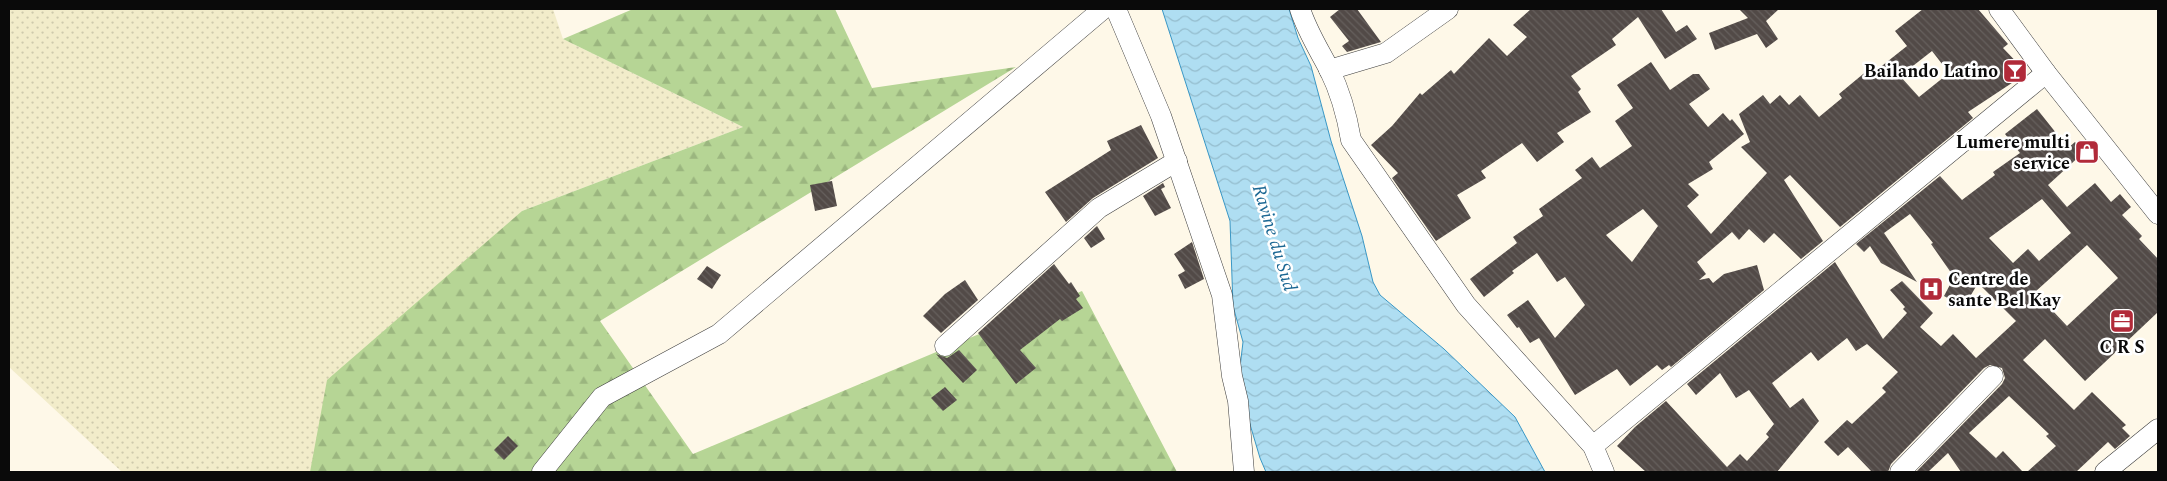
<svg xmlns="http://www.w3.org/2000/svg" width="2167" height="481" font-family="Spectral,serif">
<defs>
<pattern id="farmland-dots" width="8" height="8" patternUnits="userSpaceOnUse" patternTransform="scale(1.25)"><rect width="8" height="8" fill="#f2ecca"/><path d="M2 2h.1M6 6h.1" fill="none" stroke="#cec9ac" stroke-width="1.8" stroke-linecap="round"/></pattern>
<pattern id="forest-firs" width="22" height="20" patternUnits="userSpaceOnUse" patternTransform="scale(1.25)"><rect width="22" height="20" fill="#b6d595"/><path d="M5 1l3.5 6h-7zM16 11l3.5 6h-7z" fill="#9bb67f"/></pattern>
<pattern id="water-waves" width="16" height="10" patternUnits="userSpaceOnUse" patternTransform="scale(1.25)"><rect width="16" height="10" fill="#afdef2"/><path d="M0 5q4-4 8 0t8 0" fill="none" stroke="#95bdce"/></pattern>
<pattern id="building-back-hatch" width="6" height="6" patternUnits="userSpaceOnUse" patternTransform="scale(1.25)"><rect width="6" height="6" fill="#524a47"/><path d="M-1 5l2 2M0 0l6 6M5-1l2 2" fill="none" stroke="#66605d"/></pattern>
</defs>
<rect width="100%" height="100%" fill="#fef8e8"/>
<!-- farmland -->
<polygon fill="url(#farmland-dots)" points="9,9 553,9 563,39 743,127 522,211 310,472 122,472 9,367"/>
<!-- forest -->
<polygon fill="url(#forest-firs)" points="633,9 835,9 872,88 1016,67 600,321 693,454 1082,291 1177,472 310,472 327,380 522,211 743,127 563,39"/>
<!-- water -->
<polygon fill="url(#water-waves)" stroke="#3a97c5" points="1162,9 1289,9 1298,38 1311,66 1331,141 1362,236 1373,282 1380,295 1444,349 1515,417 1545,472 1266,472 1260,458 1238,384 1243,342 1233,306 1230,221"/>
<!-- building -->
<g fill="url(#building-back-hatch)" fill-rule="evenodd">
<polygon points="1340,9 1357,9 1381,42 1347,52 1342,46 1349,41 1330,17"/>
<polygon points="1531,9 1661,9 1676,32 1687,25 1697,39 1665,59 1638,17 1612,39 1616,45 1571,76 1581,89 1578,92 1591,112 1557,133 1564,142 1537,162 1522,143 1481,171 1486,178 1457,195 1471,218 1436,241 1392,178 1398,173 1371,145 1392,126 1420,93 1422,95 1451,70 1454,74 1489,38 1507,56 1527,37 1513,25"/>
<polygon points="1739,9 1779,9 1766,21 1778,39 1766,48 1757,34 1715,50 1709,33 1748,18"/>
<path d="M1923,9H1978L2008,44L2003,48L2027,73L1968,112L1973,118L1840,227L1790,175L1784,180L1823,241L1801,259L1774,233L1764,243L1749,229L1739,240L1732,232L1697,262L1706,274L1699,280L1709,278L1713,283L1724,274L1757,265L1764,290L1671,367L1669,365L1662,370L1657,365L1630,386L1617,369L1575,395L1539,338L1530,343L1519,327L1517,328L1507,315L1528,300L1555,338L1585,305L1565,277L1557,282L1537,253L1512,271L1514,273L1484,297L1470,279L1517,243L1513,237L1543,216L1539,209L1582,178L1575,170L1592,157L1600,168L1632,146L1615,121L1633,108L1617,85L1651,62L1670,90L1693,74H1699L1710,89L1689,104L1708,127L1723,113L1730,121L1732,119L1744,134L1709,162L1713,169L1688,184L1699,195L1687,206L1711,234L1767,173L1741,147L1750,142L1739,114L1763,95L1770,104L1780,95L1789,105L1800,95L1819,117L1842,98L1839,94L1874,65L1878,69L1907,46L1895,31ZM1932,51L1949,73L1919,97L1900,76ZM1643,209L1658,226L1632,262L1606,235Z"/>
<path d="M2037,109L2068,148L2075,142L2083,153L2048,185L2067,207L2095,183L2111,202L2120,194L2131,207L2122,215L2142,236L2139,239L2158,259V312L2085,381L2045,339L2023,360L2074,410L2092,392L2126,425L2122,428L2130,436L2115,449L2108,442L2076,472H2027L2056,446L2046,436L2049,434L2009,396L1969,433L1996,458L2003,451L2023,472H1961L1948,453L1928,472H1916L2002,384L2005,378L2002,368L1990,365L1984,368L1891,464L1888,472H1872L1848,447L1838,456L1824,442L1847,420L1852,424L1886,392L1882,388L1898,372L1867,344L1856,351L1847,338L1818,361L1811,352L1772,383L1790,408L1803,398L1819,421L1777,472H1646L1617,446L1635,427L1666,401L1727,467L1740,454L1747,461L1769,437L1766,434L1774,424L1749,390L1736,398L1720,373L1696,395L1687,384L1835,262L1883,339L1907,313L1903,309L1905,307L1890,290L1902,281L1933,313L1920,327L1941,346L1953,334L1976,358L2016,321L1978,283L1964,307L1944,296L1954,277L1931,244L1933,243L1910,214L1884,233L1917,282L1881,263L1870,246L1864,252L1856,244L1940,176L1962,200L1995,175L1993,172L2020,153L2005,134ZM2042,199L2071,233L2039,261L2028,249L2013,263L1989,238ZM2087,245L2118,278L2067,326L2035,292Z"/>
<polygon points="1141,125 1158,158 1093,198 1066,222 1045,192 1111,150 1107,141"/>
<polygon points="832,181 837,206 815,211 810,185"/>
<polygon points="1163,183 1165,187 1161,189 1171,208 1155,216 1143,196"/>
<polygon points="1097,226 1105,239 1091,248 1084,238"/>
<polygon points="1192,242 1204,279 1185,289 1178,275 1185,271 1174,254"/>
<polygon points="1054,264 1069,284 1071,282 1080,296 1076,299 1083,308 1062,321 1060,319 1020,350 1036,368 1016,384 978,333"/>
<polygon points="707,266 721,275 712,289 697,279"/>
<polygon points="965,280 978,300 941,333 923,316 945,294"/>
<polygon points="959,350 977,370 963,383 936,354 947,358"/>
<polygon points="945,387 957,400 943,411 931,398"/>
<polygon points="508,436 518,446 504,460 494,450"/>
</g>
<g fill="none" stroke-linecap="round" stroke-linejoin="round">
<defs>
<g id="minor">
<polyline points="1116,9 1161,116 1222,295 1232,376 1238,401 1244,472"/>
<path d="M1300,9C1307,31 1318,48 1329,69C1340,91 1347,116 1351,140L1466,305L1593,446L1604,472"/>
<polyline points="1999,9 2046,73 2158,214"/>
<polyline points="1329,70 1386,53 1448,9"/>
<polyline points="945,346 1099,208 1177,161"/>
<polyline points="1593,446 2046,73"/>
<polyline points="542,472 602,397 719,334 1103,9"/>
<polyline points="1900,472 1993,376"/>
<polyline points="2105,472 2158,429"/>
</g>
</defs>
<!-- minor casing -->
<use href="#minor" stroke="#3d3d3d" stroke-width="21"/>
<!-- minor -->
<use href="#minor" stroke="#fff" stroke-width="20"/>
</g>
<!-- icons -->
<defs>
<symbol id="bar-square" viewBox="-11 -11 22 22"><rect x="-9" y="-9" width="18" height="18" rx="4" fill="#b12a39" stroke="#fff"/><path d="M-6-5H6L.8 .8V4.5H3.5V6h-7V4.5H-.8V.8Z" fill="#fff"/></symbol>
<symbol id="shop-square" viewBox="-11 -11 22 22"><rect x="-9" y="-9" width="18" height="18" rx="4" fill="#b12a39" stroke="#fff"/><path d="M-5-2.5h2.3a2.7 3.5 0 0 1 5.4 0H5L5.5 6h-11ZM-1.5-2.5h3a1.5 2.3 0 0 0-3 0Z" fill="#fff"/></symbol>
<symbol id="hospital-square" viewBox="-11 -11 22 22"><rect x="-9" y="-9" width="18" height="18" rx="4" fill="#b12a39" stroke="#fff"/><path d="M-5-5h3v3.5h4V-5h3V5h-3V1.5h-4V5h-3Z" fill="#fff"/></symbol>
<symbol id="office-square" viewBox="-11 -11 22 22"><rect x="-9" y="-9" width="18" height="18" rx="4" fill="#b12a39" stroke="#fff"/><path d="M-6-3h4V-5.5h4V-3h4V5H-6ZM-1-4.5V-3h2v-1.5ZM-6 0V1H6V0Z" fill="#fff"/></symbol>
</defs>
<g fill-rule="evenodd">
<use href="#bar-square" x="2001" y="57" width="28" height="28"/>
<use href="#shop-square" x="2073" y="138" width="28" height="28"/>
<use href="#hospital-square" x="1917" y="275" width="28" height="28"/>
<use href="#office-square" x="2108" y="307" width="28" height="28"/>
</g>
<g text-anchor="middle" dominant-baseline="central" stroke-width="5" stroke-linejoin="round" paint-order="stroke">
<!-- poi labels -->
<g font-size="18" font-weight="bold" fill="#0a0a0a" stroke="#fff" text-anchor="end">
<text x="1998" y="71">Bailando Latino</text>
<text x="2070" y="142">Lumere multi<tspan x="2070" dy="21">service</tspan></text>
<text x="1948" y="279" text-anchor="start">Centre de<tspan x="1948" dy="21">sante Bel Kay</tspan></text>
<text x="2122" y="347" text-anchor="middle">C R S</text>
</g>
<!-- water labels -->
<g font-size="19" font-style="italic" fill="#1b6793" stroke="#fff">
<text transform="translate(1274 238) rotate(73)">Ravine du Sud</text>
</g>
</g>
<!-- border -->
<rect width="2167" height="481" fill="none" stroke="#0a0a0a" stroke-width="20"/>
</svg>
